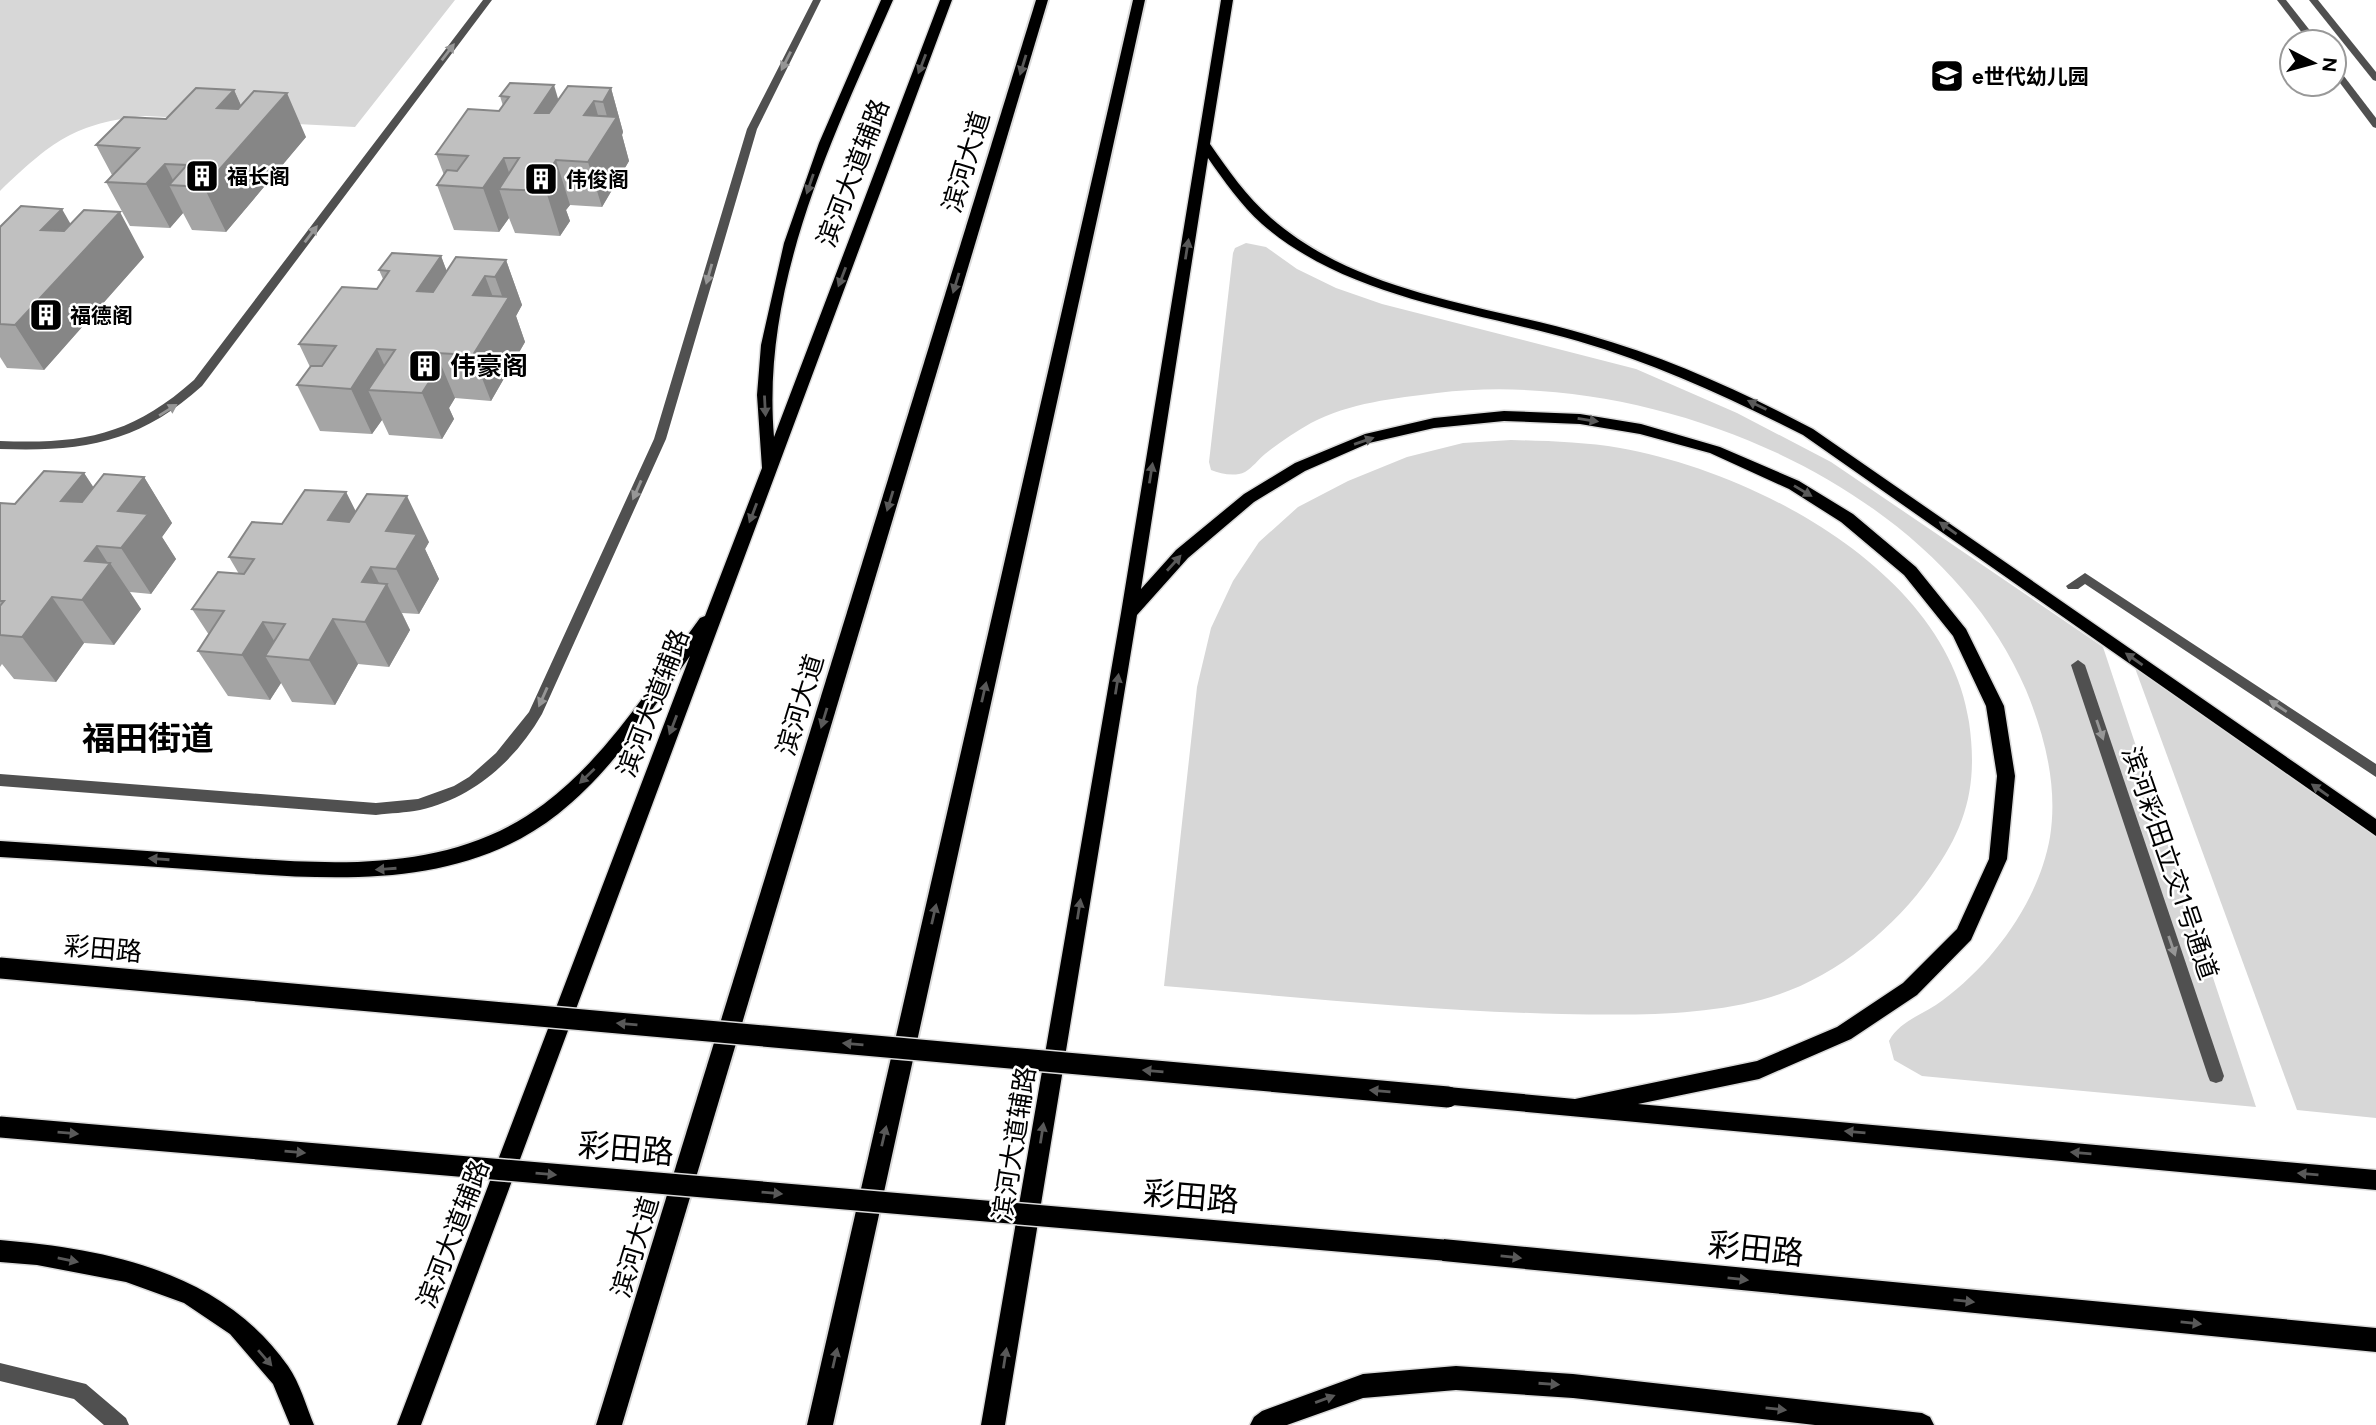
<svg xmlns="http://www.w3.org/2000/svg" width="2376" height="1425" font-family="Figtree,'Noto Sans SC',sans-serif">
<rect width="100%" height="100%" fill="#fff"/>
<!-- green -->
<g fill="#d7d7d7">
<path d="M0,0H455L355,127L146,116C75,122 50,143 0,191Z"/>
<path d="M1246,243L1266,247L1297,269L1336,288L1382,304L1636,369L1737,413L1831,462L2103,647L2256,1107L1922,1076L1894,1060L1889,1041C1900,1020 1925,1014 1943,1000C1993,963 2039,901 2050,837C2058,787 2045,736 2026,690C1937,482 1652,367 1437,393C1395,398 1349,403 1311,423C1295,432 1280,442 1265,454C1259,459 1252,468 1245,472C1235,477 1221,474 1211,470L1209,462L1233,253L1235,248Z"/>
<path d="M1511,440C1547,441 1584,442 1620,448C1756,472 1947,572 1969,722C1978,784 1967,826 1931,876C1894,929 1834,978 1771,997C1704,1017 1631,1015 1562,1014C1429,1011 1296,997 1164,986L1197,687L1211,628L1233,581L1259,542L1298,507L1348,481L1407,457L1463,443Z"/>
<polygon points="2135,668 2376,833 2376,1118 2297,1110"/>
</g>
<g fill="none" stroke-linecap="round" stroke-linejoin="round">
<defs>
<g id="primary">
<path d="M881,0H893C833,137 761,283 774,437L940,0H952L421,1425H397L690,656C651,711 612,771 558,814C456,894 322,879 201,870C134,865 67,861 0,857V841C67,845 134,850 201,855C318,863 444,879 544,804C608,756 653,682 700,618L705,616L762,468L757,395L761,345L784,243L819,143Z"/>
<path d="M1221,0H1233L1210,144C1228,170 1247,197 1271,218C1358,294 1481,304 1588,335C1666,357 1741,391 1813,429L2376,819V836L1803,435C1730,398 1656,364 1578,341C1471,310 1349,299 1262,224C1241,205 1224,181 1208,158L1141,589L1176,550L1244,494L1295,463L1365,434L1434,418L1504,411L1580,414L1641,424L1720,447L1799,481L1853,514L1916,567L1966,629L2004,706L2015,776L2007,859L1971,940L1917,995L1851,1039L1759,1079L1638,1104L2376,1170V1190L1441,1104L1438,1097L1441,1090L1448,1087L1575,1099L1757,1061L1837,1027L1903,983L1957,929L1989,859L1997,776L1986,706L1953,636L1904,575L1841,522L1789,489L1710,453L1640,434L1580,424L1504,421L1434,428L1369,443L1305,471L1254,502L1188,558L1137,615L1005,1425H981L1121,613Z"/>
<polygon points="1443,1239 2376,1328 2376,1352 1443,1261 1435,1258 1432,1250 1435,1242"/>
<path d="M0,1240C108,1249 222,1272 288,1366C300,1383 306,1406 314,1425H290L273,1384L230,1334L184,1303L126,1282L37,1265L0,1262Z"/>
<polygon points="1456,1366 1573,1374 1922,1413 1930,1417 1934,1425 1815,1425 1573,1398 1456,1390 1363,1398 1287,1425 1250,1425 1254,1417 1262,1411 1363,1374"/>
</g>
<g id="trunk">
<polygon points="1036,0 1048,0 622,1425 596,1425"/>
<polygon points="1133,0 1145,0 833,1425 807,1425"/>
</g>
</defs>
<!-- primary casing -->
<use href="#primary" stroke="#dbdbdb" stroke-width="3"/>
<!-- trunk casing -->
<use href="#trunk" stroke="#dbdbdb" stroke-width="4"/>
<!-- service -->
<g fill="#505050" fill-rule="evenodd">
<path d="M813,0H821L757,129L666,439L542,714C515,761 473,798 420,810C405,813 391,813 376,815L0,786V774L376,803L418,799L454,786L469,777L496,753L529,712L654,439L747,129Z"/>
<polygon points="2085,573 2376,764 2376,777 2085,584 2078,589 2068,589 2066,586"/>
<polygon points="2078,660 2085,665 2224,1076 2222,1081 2216,1083 2210,1081 2208,1076 2071,665"/>
<polygon points="0,1363 86,1384 126,1418 129,1425 104,1425 74,1399 0,1381"/>
</g>
<!-- minor -->
<path fill="#505050" fill-rule="evenodd" d="M483,0H492L202,386C139,443 83,452 0,449V441C82,444 131,436 194,380Z"/>
<!-- tertiary -->
<g fill="#505050" fill-rule="evenodd">
<polygon points="2277,0 2286,0 2319,42 2309,42"/>
<polygon points="2309,0 2318,0 2376,72 2376,81 2373,80"/>
<polygon points="2334,66 2337,67 2376,118 2376,128 2373,127 2334,75"/>
</g>
<!-- primary -->
<use href="#primary" fill="#000" fill-rule="evenodd"/>
<!-- trunk -->
<use href="#trunk" fill="#000" fill-rule="evenodd"/>
<defs>
<g id="primary-bridge">
<polyline points="0,968 1448,1097"/>
<polyline points="0,1127 1443,1250"/>
</g>
</defs>
<!-- primary-bridge casing -->
<use href="#primary-bridge" stroke="#dbdbdb" stroke-width="24" stroke-linecap="butt"/>
<!-- primary-bridge -->
<use href="#primary-bridge" stroke="#000" stroke-width="21"/>
</g>
<!-- wall -->
<g fill="#a5a5a5">
<polygon points="611,88 623,132 622,135 629,161 602,207 570,205 566,210 570,221 560,236 515,233 509,218 499,232 454,230 437,185 444,175 436,154 499,111 503,106 500,96 558,100"/>
<polygon points="234,90 241,106 306,137 226,232 192,230 183,213 170,228 130,226 106,182 112,175 96,145 166,119"/>
<polygon points="71,224 144,257 44,370 7,368 0,357 0,227"/>
<polygon points="441,256 447,272 506,260 522,305 516,316 525,342 491,401 455,398 449,408 454,419 442,439 389,435 382,420 372,434 320,431 297,385 310,367 299,344 377,289 383,279 379,270"/>
<polygon points="84,473 94,488 144,477 172,523 162,537 176,559 151,594 130,592 141,609 114,645 84,643 56,682 14,679 2,664 0,667 0,503 15,504"/>
<polygon points="346,492 356,512 429,542 425,549 439,579 419,614 402,613 410,630 389,667 358,664 335,705 292,702 281,683 270,700 228,696 198,651 209,635 192,609 239,574 229,557 282,524"/>
</g>
<!-- shaded-wall -->
<g fill="#868686">
<polygon points="554,85 567,129 535,113"/>
<polygon points="611,88 623,132 622,135 629,161 602,207 588,162 584,115 594,101 604,137 610,127 603,102"/>
<polygon points="234,90 253,132 287,93 306,137 226,232 204,187 217,108"/>
<polygon points="504,158 515,190 499,189 509,218 499,232 483,188"/>
<polygon points="556,160 570,205 566,210 570,221 560,236 546,191 546,176"/>
<polygon points="165,164 176,186 169,185 183,213 170,228 146,184"/>
<polygon points="62,209 85,249 120,212 144,257 44,370 15,325 41,230"/>
<polygon points="441,256 458,301 417,291"/>
<polygon points="506,260 522,305 516,316 525,342 491,401 473,355 473,295 485,276 499,313 505,304 495,277"/>
<polygon points="377,349 396,391 368,390 382,420 372,434 351,389"/>
<polygon points="436,353 455,398 449,408 454,419 442,439 422,393 423,373"/>
<polygon points="84,473 114,519 61,501"/>
<polygon points="144,477 172,523 162,537 176,559 151,594 121,548 118,511"/>
<polygon points="346,492 369,538 328,520"/>
<polygon points="407,496 429,542 425,549 439,579 419,614 396,569 386,531"/>
<polygon points="97,546 109,565 110,563 141,609 114,645 82,600 85,561"/>
<polygon points="371,567 383,591 387,584 410,630 389,667 365,622 362,582"/>
<polygon points="52,597 84,643 56,682 22,637"/>
<polygon points="333,619 358,664 335,705 309,660"/>
<polygon points="263,622 284,658 265,656 281,683 270,700 242,655"/>
</g>
<!-- building -->
<g fill="#c0c0c0" stroke="#868686" stroke-width="2">
<polygon points="510,83 554,85 535,113 549,113 568,86 611,88 603,102 594,101 584,115 617,117 588,162 556,160 546,176 556,176 546,191 499,189 519,158 504,158 483,188 437,185 447,170 457,171 468,156 436,154 468,109 499,111 509,97 500,96"/>
<polygon points="196,88 234,90 217,108 238,109 254,91 287,93 204,187 169,185 187,165 165,164 146,184 106,182 139,148 96,145 124,117 166,119"/>
<polygon points="21,206 62,209 41,230 64,231 84,210 120,212 15,325 0,324 0,227"/>
<polygon points="392,253 441,256 417,291 433,292 456,257 506,260 495,277 485,276 473,295 509,297 473,355 436,353 423,373 435,373 422,393 368,390 395,350 377,349 351,389 297,385 311,366 322,366 336,346 299,344 342,287 377,289 389,271 379,270"/>
<polygon points="44,471 84,473 61,501 82,502 104,474 144,477 118,511 148,514 121,548 97,546 85,561 110,563 82,600 52,597 22,637 0,635 0,606 4,601 0,601 0,503 15,504"/>
<polygon points="305,490 346,492 328,520 349,522 367,494 407,496 386,531 417,534 396,569 371,567 362,582 387,584 365,622 333,619 309,660 265,656 285,624 263,622 242,655 198,651 224,611 192,609 218,572 244,574 254,559 229,557 252,522 282,524"/>
</g>
<!-- one-way arrows -->
<defs><path id="oneway-solid" d="M-6-.8H1V-3.2L6.5 0L1 3.2V.8H-6Z" transform="scale(1.75)"/></defs>
<g fill="#969696">
<use href="#oneway-solid" transform="translate(448 52) rotate(-53)"/>
<use href="#oneway-solid" transform="translate(786 61) rotate(117)"/>
<use href="#oneway-solid" transform="translate(311 234) rotate(-53)"/>
<use href="#oneway-solid" transform="translate(709 274) rotate(106)"/>
<use href="#oneway-solid" transform="translate(168 410) rotate(-32)"/>
<use href="#oneway-solid" transform="translate(637 490) rotate(114)"/>
<use href="#oneway-solid" transform="translate(543 697) rotate(114)"/>
<use href="#oneway-solid" transform="translate(2278 706) rotate(-146)"/>
<use href="#oneway-solid" transform="translate(2100 730) rotate(71)"/>
<use href="#oneway-solid" transform="translate(2172 946) rotate(71)"/>
</g>
<g fill="#595959">
<use href="#oneway-solid" transform="translate(922 64) rotate(111)"/>
<use href="#oneway-solid" transform="translate(1023 65) rotate(107)"/>
<use href="#oneway-solid" transform="translate(810 184) rotate(109)"/>
<use href="#oneway-solid" transform="translate(1187 249) rotate(-81)"/>
<use href="#oneway-solid" transform="translate(842 277) rotate(111)"/>
<use href="#oneway-solid" transform="translate(956 283) rotate(107)"/>
<use href="#oneway-solid" transform="translate(1757 405) rotate(-154)"/>
<use href="#oneway-solid" transform="translate(765 406) rotate(87)"/>
<use href="#oneway-solid" transform="translate(1588 420) rotate(9)"/>
<use href="#oneway-solid" transform="translate(1364 441) rotate(-19)"/>
<use href="#oneway-solid" transform="translate(1151 473) rotate(-81)"/>
<use href="#oneway-solid" transform="translate(1803 491) rotate(31)"/>
<use href="#oneway-solid" transform="translate(890 501) rotate(107)"/>
<use href="#oneway-solid" transform="translate(753 513) rotate(111)"/>
<use href="#oneway-solid" transform="translate(1948 528) rotate(-145)"/>
<use href="#oneway-solid" transform="translate(1174 563) rotate(-48)"/>
<use href="#oneway-solid" transform="translate(2134 659) rotate(-145)"/>
<use href="#oneway-solid" transform="translate(1117 684) rotate(-81)"/>
<use href="#oneway-solid" transform="translate(984 692) rotate(-77)"/>
<use href="#oneway-solid" transform="translate(824 718) rotate(107)"/>
<use href="#oneway-solid" transform="translate(673 725) rotate(111)"/>
<use href="#oneway-solid" transform="translate(587 776) rotate(136)"/>
<use href="#oneway-solid" transform="translate(2320 790) rotate(-145)"/>
<use href="#oneway-solid" transform="translate(159 859) rotate(-176)"/>
<use href="#oneway-solid" transform="translate(386 869) rotate(176)"/>
<use href="#oneway-solid" transform="translate(1079 909) rotate(-81)"/>
<use href="#oneway-solid" transform="translate(934 914) rotate(-77)"/>
<use href="#oneway-solid" transform="translate(627 1024) rotate(-175)"/>
<use href="#oneway-solid" transform="translate(853 1044) rotate(-175)"/>
<use href="#oneway-solid" transform="translate(1153 1071) rotate(-175)"/>
<use href="#oneway-solid" transform="translate(1380 1091) rotate(-175)"/>
<use href="#oneway-solid" transform="translate(1855 1132) rotate(-175)"/>
<use href="#oneway-solid" transform="translate(68 1133) rotate(5)"/>
<use href="#oneway-solid" transform="translate(1042 1133) rotate(-81)"/>
<use href="#oneway-solid" transform="translate(884 1136) rotate(-77)"/>
<use href="#oneway-solid" transform="translate(295 1152) rotate(5)"/>
<use href="#oneway-solid" transform="translate(2081 1153) rotate(-175)"/>
<use href="#oneway-solid" transform="translate(546 1174) rotate(5)"/>
<use href="#oneway-solid" transform="translate(2308 1174) rotate(-175)"/>
<use href="#oneway-solid" transform="translate(772 1193) rotate(5)"/>
<use href="#oneway-solid" transform="translate(1511 1257) rotate(6)"/>
<use href="#oneway-solid" transform="translate(68 1260) rotate(11)"/>
<use href="#oneway-solid" transform="translate(1738 1279) rotate(6)"/>
<use href="#oneway-solid" transform="translate(1964 1301) rotate(6)"/>
<use href="#oneway-solid" transform="translate(2191 1323) rotate(6)"/>
<use href="#oneway-solid" transform="translate(265 1358) rotate(49)"/>
<use href="#oneway-solid" transform="translate(835 1358) rotate(-77)"/>
<use href="#oneway-solid" transform="translate(1005 1358) rotate(-81)"/>
<use href="#oneway-solid" transform="translate(1549 1384) rotate(4)"/>
<use href="#oneway-solid" transform="translate(1325 1399) rotate(-20)"/>
<use href="#oneway-solid" transform="translate(1776 1409) rotate(6)"/>
</g>
<!-- icons -->
<defs>
<symbol id="school-square" viewBox="-11 -11 22 22"><rect x="-9" y="-9" width="18" height="18" rx="4" fill="#000" stroke="#fff"/><path d="M0-5L7-2L0 1L-7-2ZM-4 1L0 2.5L4 1V4Q0 6-4 4Z" fill="#fff"/></symbol>
<symbol id="building-square" viewBox="-11 -11 22 22"><rect x="-9" y="-9" width="18" height="18" rx="4" fill="#000" stroke="#fff"/><path d="M-4-6H4V6H1V3H-1V6H-4ZM-2.5-4.3h1.7v1.8h-1.7ZM.8-4.3h1.7v1.8H.8ZM-2.5-1h1.7V.8h-1.7ZM.8-1h1.7V.8H.8Z" fill="#fff"/></symbol>
</defs>
<g fill-rule="evenodd">
<use href="#school-square" x="1928" y="57" width="38" height="38"/>
<use href="#building-square" x="183" y="157" width="38" height="38"/>
<use href="#building-square" x="522" y="160" width="38" height="38"/>
<use href="#building-square" x="27" y="296" width="38" height="38"/>
<use href="#building-square" x="406" y="347" width="38" height="38"/>
</g>
<g text-anchor="middle" dominant-baseline="central" stroke-width="5" stroke-linejoin="round" paint-order="stroke">
<!-- far-poi labels -->
<g font-size="21" font-weight="bold" fill="#000" stroke="#fff" text-anchor="start">
<text x="1972" y="76">e世代幼儿园</text>
<text x="227" y="176">福长阁</text>
<text x="566" y="179">伟俊阁</text>
<text x="70" y="315">福德阁</text>
</g>
<!-- street labels -->
<g font-size="26" fill="#000" stroke="#fff">
<text transform="translate(966 162) rotate(-73)">滨河大道</text>
<text transform="translate(853 173) rotate(-69)">滨河大道辅路</text>
<text transform="translate(653 703) rotate(-69)">滨河大道辅路</text>
<text transform="translate(800 705) rotate(-73)">滨河大道</text>
<text transform="translate(2170 863) rotate(71)">滨河彩田立交1号通道</text>
<text transform="translate(103 949) rotate(5)">彩田路</text>
<text transform="translate(1014 1144) rotate(-81)">滨河大道辅路</text>
<text transform="translate(453 1234) rotate(-69)">滨河大道辅路</text>
<text transform="translate(635 1247) rotate(-73)">滨河大道</text>
</g>
<!-- poi labels -->
<g font-size="26" font-weight="bold" fill="#000" stroke="#fff" text-anchor="start">
<text x="450" y="366">伟豪阁</text>
</g>
<!-- near-street labels -->
<g font-size="32" fill="#000" stroke="#fff">
<text transform="translate(626 1149) rotate(5)">彩田路</text>
<text transform="translate(1191 1197) rotate(5)">彩田路</text>
<text transform="translate(1756 1249) rotate(6)">彩田路</text>
</g>
<!-- district labels -->
<g font-size="33" font-weight="bold" fill="#000" stroke="#fff">
<text x="148" y="738">福田街道</text>
</g>
</g>
<!-- north arrow -->
<g transform="translate(2313 63) rotate(96)"><circle r="33" fill="#ffffff" stroke="#999999" stroke-width="2"/>
<path d="M0-5L12 26L0 18L-12 26Z" fill="#000000"/>
<text y="-10" font-size="19" font-weight="bold" text-anchor="middle" fill="#000000">N</text>
</g>
</svg>
